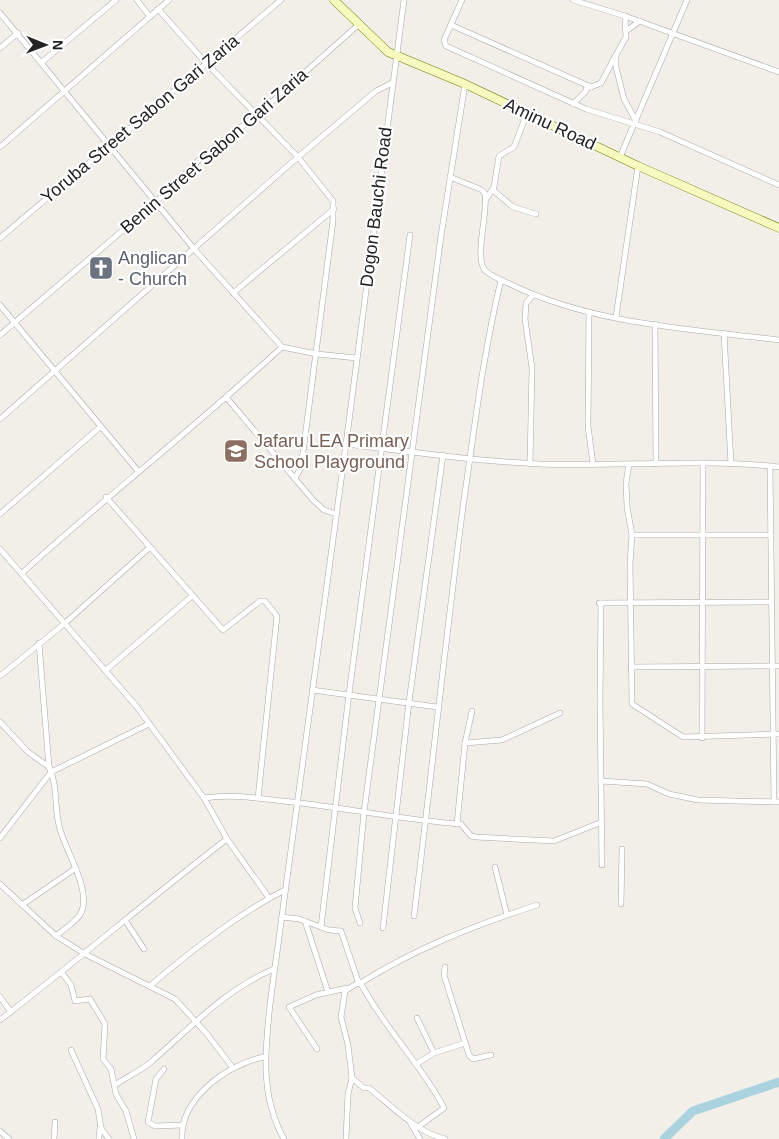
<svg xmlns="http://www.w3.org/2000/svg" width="779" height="1139" font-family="Helvetica,sans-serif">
<rect width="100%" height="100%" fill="#f2efe9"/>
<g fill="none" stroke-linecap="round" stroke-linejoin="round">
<!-- river -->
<polyline stroke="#aad3df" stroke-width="9" points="664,1139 693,1111 779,1082"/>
<defs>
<g id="street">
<polyline points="137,0 150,17"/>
<polyline points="462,0 444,40 446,46 586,109 660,132 779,185"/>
<polyline points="573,0 625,16 779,72"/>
<polyline points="158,9 206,63 298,157 333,201 333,221 301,468 295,478"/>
<polyline points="0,13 195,250 282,347 317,354 357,358"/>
<polyline points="625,16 626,37 616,55 616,67 624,99 636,121"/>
<polyline points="451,25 591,87"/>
<polyline points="626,31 640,21"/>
<polyline points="0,48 18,33"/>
<polyline points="42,62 116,0"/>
<polyline points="573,104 586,91 586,89 601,83 616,55"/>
<polyline points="0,147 169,0"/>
<polyline points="620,157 687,0"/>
<path d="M450,177L482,190L485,194C488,213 475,253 484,269C489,276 502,280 510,284C591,324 690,329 779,340"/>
<polyline points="493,190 513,207 536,214"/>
<polyline points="486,199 494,187 499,156 514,147 527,113"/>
<polyline points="0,238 281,0"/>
<polyline points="233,293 334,209"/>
<polyline points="0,305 138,471"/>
<polyline points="589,313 588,426 593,464"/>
<polyline points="616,317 638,166"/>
<polyline points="655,324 656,464"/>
<polyline points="724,333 731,464"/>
<polyline points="0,335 156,202 203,156 257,115 358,25"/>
<polyline points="226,397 313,500 324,510 336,514"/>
<polyline points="0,419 298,157 376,91 392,83"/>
<path d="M346,444C411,452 475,461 539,464C619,467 700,458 779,467"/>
<polyline points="530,463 532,368 525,319 526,303 533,295"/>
<polyline points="629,464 626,483 627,507 632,535 630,563 632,704 683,737 779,734"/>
<polyline points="770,466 774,802"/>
<polyline points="106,497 223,630 260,601 265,601 277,616 258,798"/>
<polyline points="0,514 100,427"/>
<polyline points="632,535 771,535"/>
<polyline points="0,549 137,707 204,798 227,839 269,898"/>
<path d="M22,573C107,496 198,425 282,347"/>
<polyline points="599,603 771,602"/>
<polyline points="601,603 600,701 602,865"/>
<polyline points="631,667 779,666"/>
<polyline points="106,670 192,596"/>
<polyline points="0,676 64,624 149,548"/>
<polyline points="312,690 437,707"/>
<polyline points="0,722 28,752 49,767"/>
<polyline points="702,738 703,464"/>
<polyline points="465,743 472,711"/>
<polyline points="601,781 647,784 669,794 698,800 779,802"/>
<path d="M204,798C230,794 256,798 283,801C343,807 401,820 461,824L471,836L476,837L554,841L602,822"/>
<polyline points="457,824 465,743 502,740 560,713"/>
<polyline points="0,838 51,772 49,767 39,643"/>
<polyline points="495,867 507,915"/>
<polyline points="0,884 56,936 85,954 175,999 207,1034 233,1068"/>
<polyline points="621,904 622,849"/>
<polyline points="22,905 76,868"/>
<path d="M414,916C431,780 445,643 463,507C474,431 483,354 501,280"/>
<path d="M282,917L299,919L329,930L341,931L359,984C416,948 473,926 537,905"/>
<polyline points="125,920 144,949"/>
<polyline points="305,921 328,992"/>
<polyline points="360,923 355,908 364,812 441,236 465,84"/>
<polyline points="321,927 349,694 410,235"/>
<polyline points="383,928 409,702 443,455"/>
<path d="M56,936C63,929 77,922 81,913C92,890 65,850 60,829C54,810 58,789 51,772L149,724"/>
<polyline points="445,967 444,975 469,1055 473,1059 491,1055"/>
<polyline points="62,973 71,985 75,1001 90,999 105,1024 103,1059 111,1069 116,1094 126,1111 134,1139"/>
<path d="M360,982C383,1026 418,1061 442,1104L444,1108L418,1127"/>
<path d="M151,985C191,951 239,913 285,890"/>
<polyline points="0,997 11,1012"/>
<polyline points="417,1018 434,1053"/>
<path d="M0,1020C77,961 150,898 227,839"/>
<polyline points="317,1049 289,1007 316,995 347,988"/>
<polyline points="71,1050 98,1109 101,1128 109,1139"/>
<polyline points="416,1064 434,1053 465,1043"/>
<polyline points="164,1069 156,1079 148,1122 155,1126 182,1125"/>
<path d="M352,1078L364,1088H369C392,1106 416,1132 445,1139"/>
<path d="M115,1085C127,1077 140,1071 151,1062C189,1029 227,988 274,969"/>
<polyline points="411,1124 420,1139"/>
<polyline points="0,1131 9,1139"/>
<polyline points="54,1139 55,1122"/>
<polyline points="99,1139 100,1127"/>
<path d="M182,1139C180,1098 228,1064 264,1057"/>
<path d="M284,1139C260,1096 265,1051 270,1004L346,444L404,0"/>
<polyline points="346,1139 348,1094 352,1078 348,1045 341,1017 345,991 359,982"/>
</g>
<polyline id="secondary" points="334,0 388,52 465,84 638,166 779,228"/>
</defs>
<!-- street casing -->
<use href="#street" stroke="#a9a9a9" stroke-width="6"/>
<!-- secondary casing -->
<use href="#secondary" stroke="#707d05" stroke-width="9"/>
<!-- street -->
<use href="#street" stroke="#fff" stroke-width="5"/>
<!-- secondary -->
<use href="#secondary" stroke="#f7fabf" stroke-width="8"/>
</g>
<!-- icons -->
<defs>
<symbol id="church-square" viewBox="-11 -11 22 22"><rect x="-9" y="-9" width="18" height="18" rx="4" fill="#6b7280" stroke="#fff"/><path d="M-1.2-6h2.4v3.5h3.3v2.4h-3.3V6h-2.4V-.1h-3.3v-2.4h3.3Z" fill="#fff"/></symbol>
<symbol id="school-square" viewBox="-11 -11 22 22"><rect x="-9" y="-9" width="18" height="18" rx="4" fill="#8d6e63" stroke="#fff"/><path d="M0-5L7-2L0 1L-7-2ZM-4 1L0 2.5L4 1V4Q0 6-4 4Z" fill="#fff"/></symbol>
</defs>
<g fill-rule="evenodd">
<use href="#church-square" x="87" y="254" width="28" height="28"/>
<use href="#school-square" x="222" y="437" width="28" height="28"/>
</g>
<g text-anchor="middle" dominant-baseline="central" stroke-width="4.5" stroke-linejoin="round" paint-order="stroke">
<!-- street labels -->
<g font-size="18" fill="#222" stroke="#fff">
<text transform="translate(140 119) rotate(-40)">Yoruba Street Sabon Gari Zaria</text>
<text transform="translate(550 124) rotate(25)">Aminu Road</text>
<text transform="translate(214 151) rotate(-41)">Benin Street Sabon Gari Zaria</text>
<text transform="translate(376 207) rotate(-83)">Dogon Bauchi Road</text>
</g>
<!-- worship labels -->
<g font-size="18" fill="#5b616d" stroke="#fff" text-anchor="start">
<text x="118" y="258">Anglican<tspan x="118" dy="21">- Church</tspan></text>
</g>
<!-- education labels -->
<g font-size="18" fill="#785e54" stroke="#fff" text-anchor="start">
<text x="254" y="441">Jafaru LEA Primary<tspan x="254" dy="21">School Playground</tspan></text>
</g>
</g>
<!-- north arrow -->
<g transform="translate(45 45) rotate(91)" stroke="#ffffff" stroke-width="4" paint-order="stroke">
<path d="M0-4L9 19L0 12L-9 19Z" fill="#222222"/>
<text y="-8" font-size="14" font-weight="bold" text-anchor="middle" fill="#222222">N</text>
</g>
</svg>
